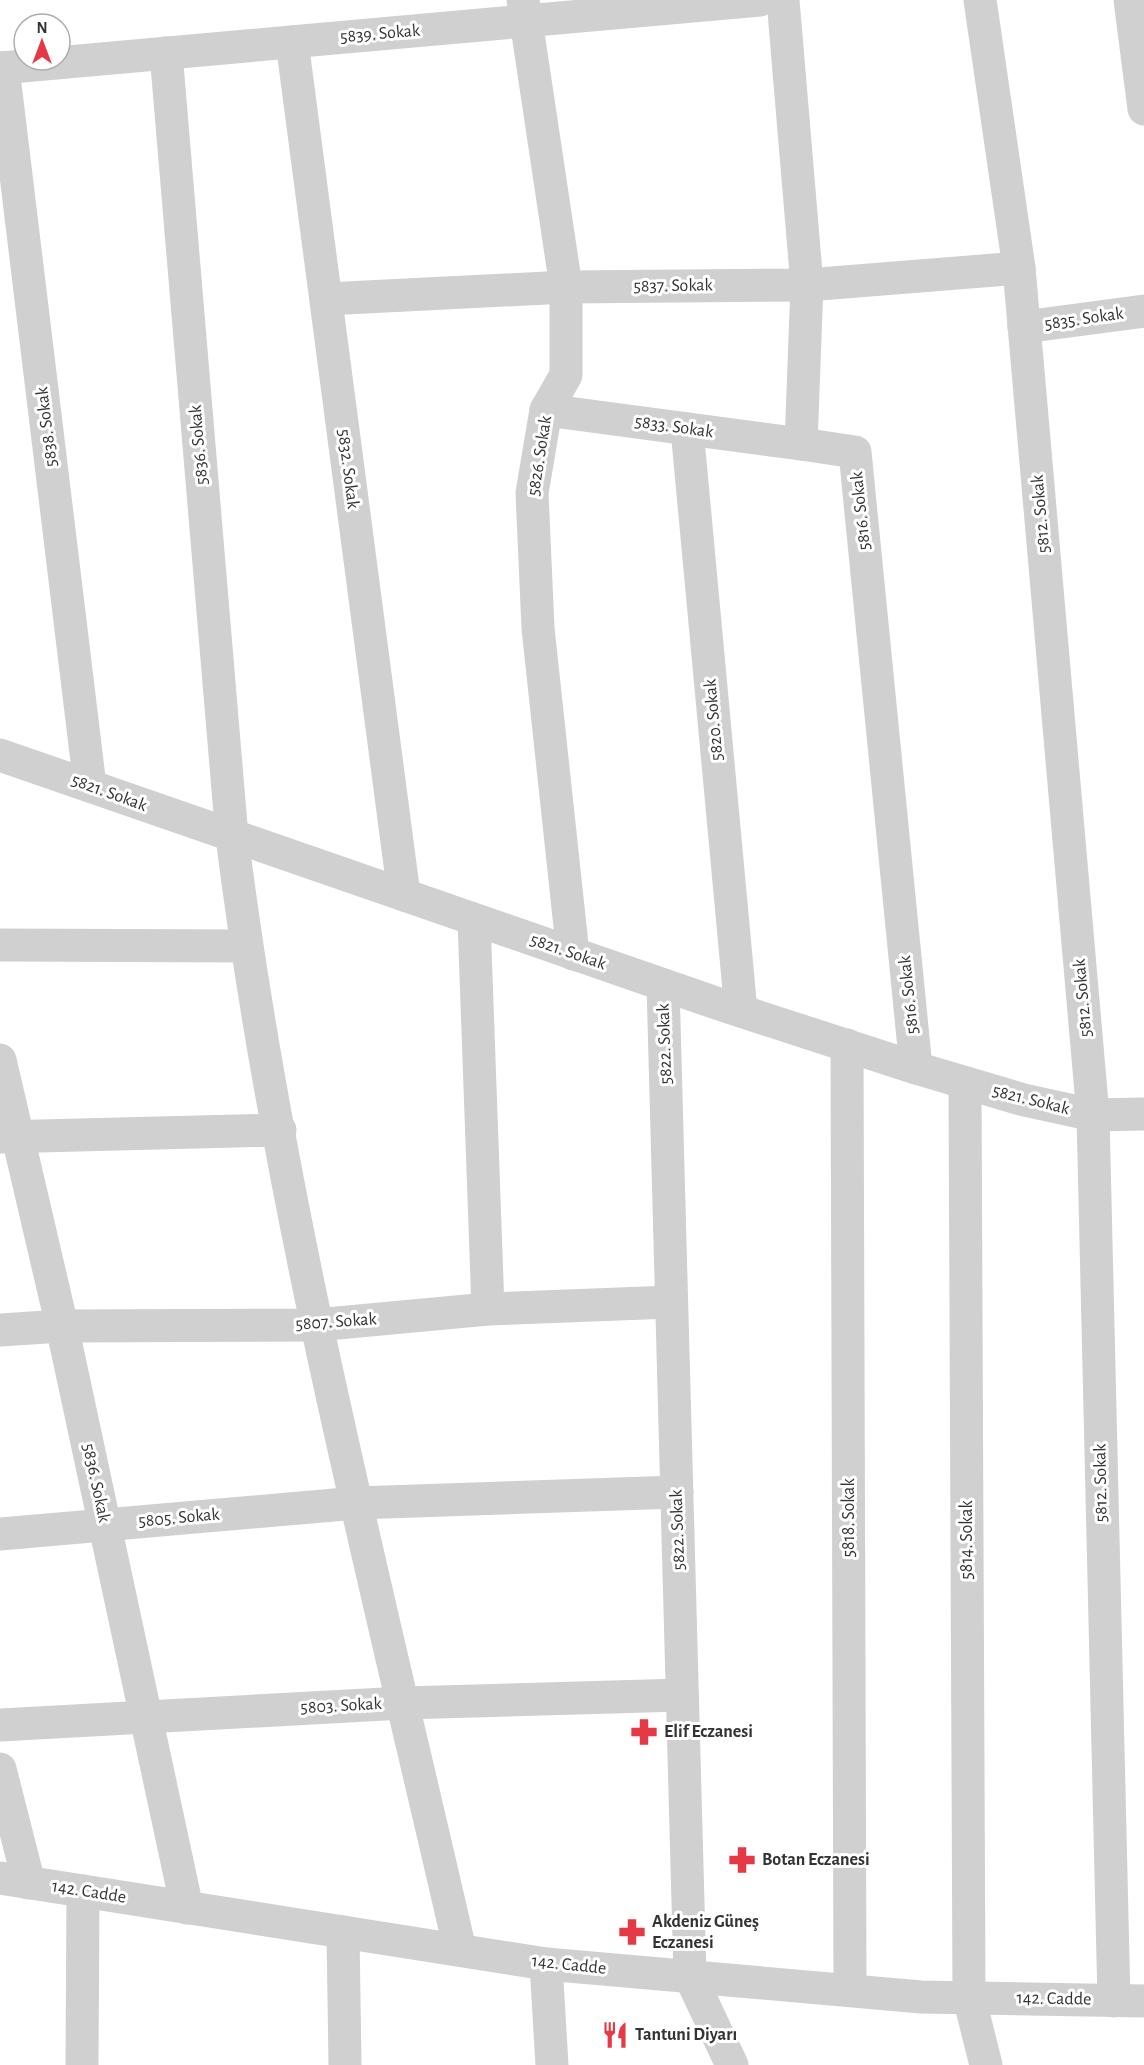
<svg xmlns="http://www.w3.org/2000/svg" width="1144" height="2065" font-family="'Alegreya Sans',sans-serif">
<rect width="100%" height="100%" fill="#fff"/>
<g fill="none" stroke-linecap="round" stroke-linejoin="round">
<!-- minor -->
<g stroke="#d0d0d0" stroke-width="33">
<polyline points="523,0 566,287 566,375 546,410 532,493 538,628 573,954"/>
<polyline points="783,0 807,285 801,444 855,452 916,1068"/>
<polyline points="980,0 1019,268 1093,1115 1114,2001"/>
<polyline points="1130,0 1144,109"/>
<polyline points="292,42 404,895"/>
<path d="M166,53L232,837C279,1211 376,1583 460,1950"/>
<polyline points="0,68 760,0"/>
<polyline points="3,68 90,786"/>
<polyline points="326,299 566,287 807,285 1019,268"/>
<polyline points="1024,327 1144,311"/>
<polyline points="546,410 801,444"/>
<polyline points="687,429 741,1011"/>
<polyline points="0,755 722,1005 916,1068 1024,1100 1093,1115 1144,1114"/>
<polyline points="474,920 488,1309"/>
<polyline points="0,945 246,946"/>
<polyline points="663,985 690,1976 732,2065"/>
<polyline points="847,1045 850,1990"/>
<polyline points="0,1060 62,1326 187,1908"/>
<polyline points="965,1083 969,1997 986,2065"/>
<polyline points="0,1137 280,1130"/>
<polyline points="0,1330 62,1326 316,1325 488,1309 671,1302"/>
<polyline points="0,1534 357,1503 677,1492"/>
<polyline points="0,1725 403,1703 682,1695"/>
<polyline points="0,1769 29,1883"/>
<polyline points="0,1878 546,1964 921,1997 1144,2001"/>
<polyline points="343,1932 345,2065"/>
<polyline points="546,1964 552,2065"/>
<polyline points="82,2065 83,1891"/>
</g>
</g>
<!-- icons -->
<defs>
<symbol id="pharmacy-bare" viewBox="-9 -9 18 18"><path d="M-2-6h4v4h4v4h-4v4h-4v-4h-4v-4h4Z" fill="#e63946" stroke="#fff" stroke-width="2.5" paint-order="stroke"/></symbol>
<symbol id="restaurant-bare" viewBox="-9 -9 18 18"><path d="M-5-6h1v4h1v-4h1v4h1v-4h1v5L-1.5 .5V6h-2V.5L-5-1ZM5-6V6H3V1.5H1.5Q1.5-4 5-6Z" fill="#e63946" stroke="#fff" stroke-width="2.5" paint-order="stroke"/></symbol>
</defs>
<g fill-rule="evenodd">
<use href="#pharmacy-bare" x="625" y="1713" width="38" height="38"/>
<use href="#pharmacy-bare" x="723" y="1841" width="38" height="38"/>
<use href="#pharmacy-bare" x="613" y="1913" width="38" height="38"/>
<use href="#restaurant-bare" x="596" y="2016" width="38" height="38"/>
</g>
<g text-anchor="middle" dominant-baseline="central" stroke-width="6" stroke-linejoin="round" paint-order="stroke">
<!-- street labels -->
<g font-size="18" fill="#333" stroke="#fff">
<text transform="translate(380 34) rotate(-5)">5839. Sokak</text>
<text transform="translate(673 286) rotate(-1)">5837. Sokak</text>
<text transform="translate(1084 319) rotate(-8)">5835. Sokak</text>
<text transform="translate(47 427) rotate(-97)">5838. Sokak</text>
<text transform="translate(674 427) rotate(8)">5833. Sokak</text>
<text transform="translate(199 445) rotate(-95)">5836. Sokak</text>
<text transform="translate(540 456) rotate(-81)">5826. Sokak</text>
<text transform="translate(348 469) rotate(83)">5832. Sokak</text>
<text transform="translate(861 511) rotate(-96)">5816. Sokak</text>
<text transform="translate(1041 514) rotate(-95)">5812. Sokak</text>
<text transform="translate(714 720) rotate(-95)">5820. Sokak</text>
<text transform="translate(109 793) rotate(20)">5821. Sokak</text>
<text transform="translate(568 952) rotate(19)">5821. Sokak</text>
<text transform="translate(909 995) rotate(-96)">5816. Sokak</text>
<text transform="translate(1083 998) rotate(-95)">5812. Sokak</text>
<text transform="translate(665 1044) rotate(-92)">5822. Sokak</text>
<text transform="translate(1031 1100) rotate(14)">5821. Sokak</text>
<text transform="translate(336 1322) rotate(-4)">5807. Sokak</text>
<text transform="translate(96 1483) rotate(78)">5836. Sokak</text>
<text transform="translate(1101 1483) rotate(-91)">5812. Sokak</text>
<text transform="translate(179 1518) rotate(-5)">5805. Sokak</text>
<text transform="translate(849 1518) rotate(-90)">5818. Sokak</text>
<text transform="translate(678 1530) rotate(-92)">5822. Sokak</text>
<text transform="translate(967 1540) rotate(-90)">5814. Sokak</text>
<text transform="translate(341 1706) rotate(-3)">5803. Sokak</text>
<text transform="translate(89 1892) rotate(9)">142. Cadde</text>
<text transform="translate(569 1965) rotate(6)">142. Cadde</text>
<text transform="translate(1054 1999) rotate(1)">142. Cadde</text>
</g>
<!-- poi labels -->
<g font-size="18" font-weight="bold" fill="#333" stroke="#fff" text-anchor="start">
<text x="664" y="1732">Elif Eczanesi</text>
<text x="762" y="1860">Botan Eczanesi</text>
<text x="652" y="1922">Akdeniz Güneş<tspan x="652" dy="21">Eczanesi</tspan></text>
<text x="635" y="2035">Tantuni Diyarı</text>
</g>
</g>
<!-- north arrow -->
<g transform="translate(42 42)"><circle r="28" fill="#ffffff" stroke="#adadad" stroke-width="1.5"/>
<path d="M0-4.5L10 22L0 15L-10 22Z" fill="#e63946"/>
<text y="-9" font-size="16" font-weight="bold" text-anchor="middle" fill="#333333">N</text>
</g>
</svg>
